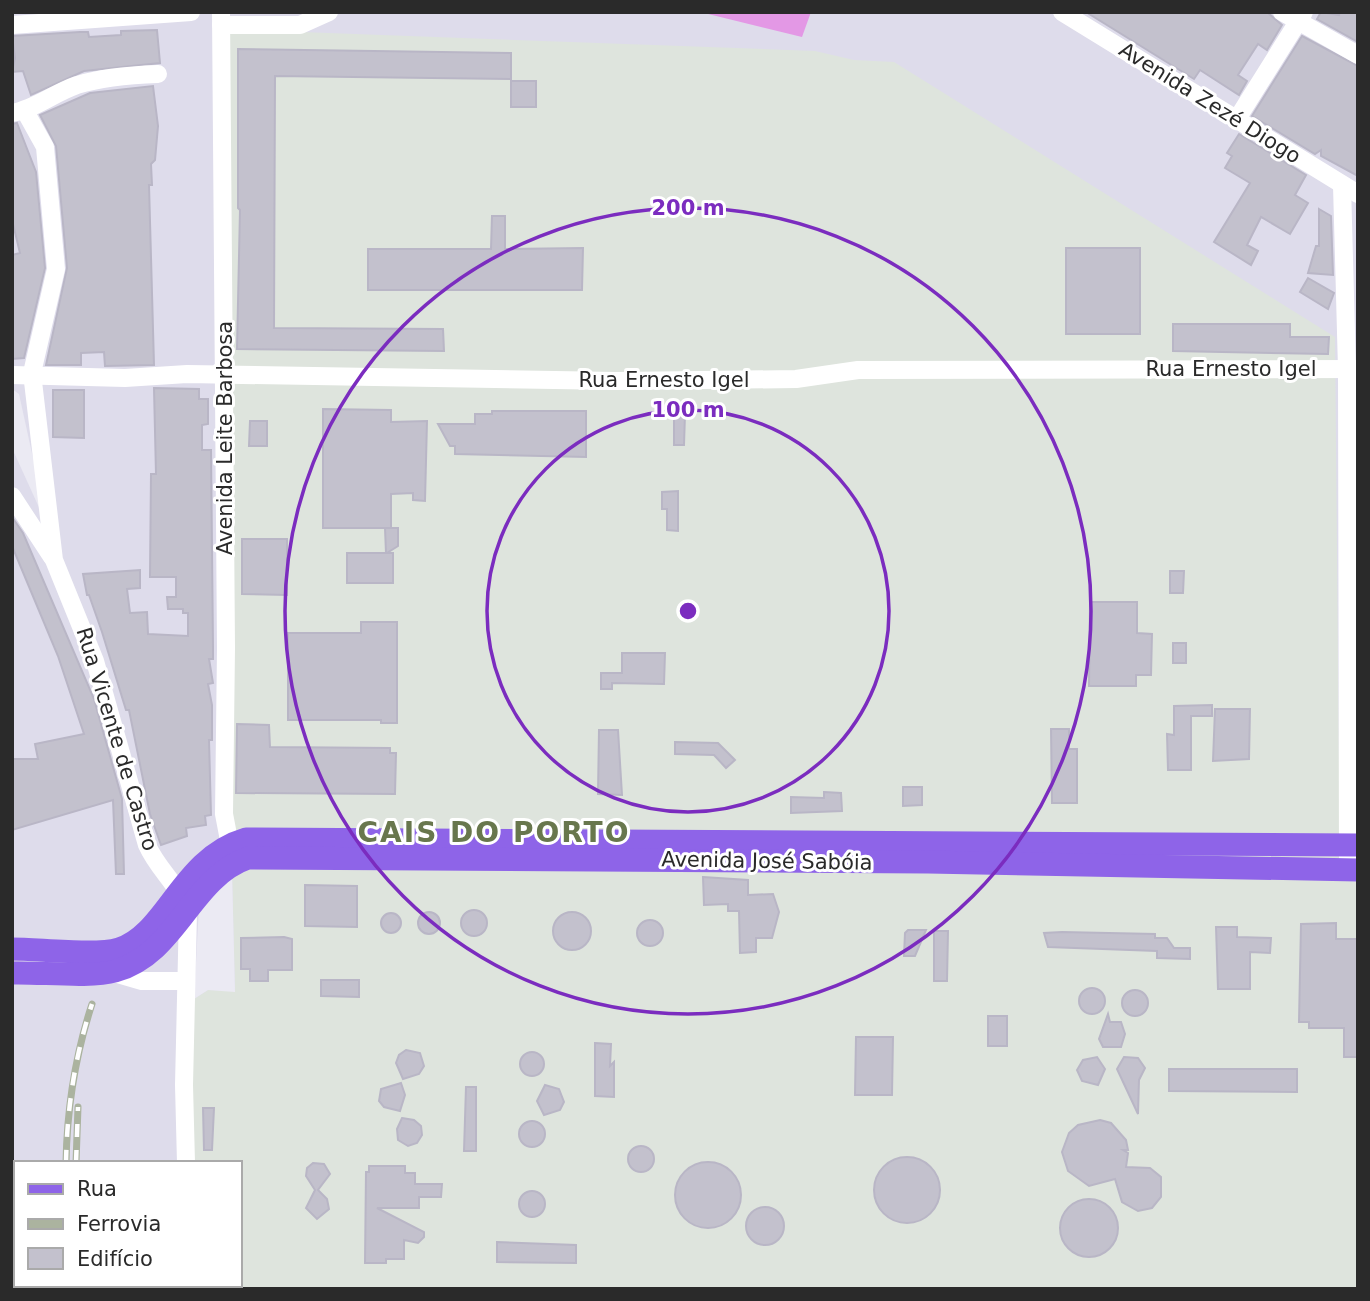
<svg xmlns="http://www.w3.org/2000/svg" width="1370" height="1301" font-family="'DejaVu Sans',sans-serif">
<rect width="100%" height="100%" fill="#dedceb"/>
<!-- industrial -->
<polygon fill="#dee4dd" points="218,29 815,51 854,60 894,62 1335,337 1340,871 1358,882 1358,1289 202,1289 202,1285 240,1285 240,1163 193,1163 190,1123 194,999 208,990 235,991 232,871 219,839"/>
<!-- pitch -->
<polygon fill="#e398e5" points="700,12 811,12 802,37"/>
<!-- plaza -->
<g fill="#ebeaf3">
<polygon points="12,389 19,394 45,513 42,514 12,448"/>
<polygon points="232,871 235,992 208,990 194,999 199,907"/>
</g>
<!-- building -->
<g fill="#c3c1cd" stroke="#b9b6c6" stroke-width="2">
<polygon points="1086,12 1267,12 1282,25 1267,50 1258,44 1238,75 1247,81 1239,95 1200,70 1194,79"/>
<polygon points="1321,12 1339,15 1340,12 1358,12 1358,42 1317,19"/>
<polygon points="157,30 160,63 84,71 31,95 23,71 12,72 15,58 12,36 80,32 88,32 89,37 121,35 121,31"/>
<polygon points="1302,36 1358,66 1358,176 1321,156 1321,150 1315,154 1252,116"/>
<polygon points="238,49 511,53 511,79 275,76 274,328 443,329 444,351 237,349 240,210 238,208"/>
<rect x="511" y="81" width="25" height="26"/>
<polygon points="153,86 158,126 155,160 151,164 152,185 149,185 154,365 105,366 104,352 81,353 81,365 46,365 67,268 56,146 40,115 90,93"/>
<polygon points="17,123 36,172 45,268 24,358 12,359 12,255 20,253 12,220 12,124"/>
<polygon points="1239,134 1306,175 1295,195 1308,203 1290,234 1261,217 1247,245 1258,251 1251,265 1214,242 1250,183 1225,168 1232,156 1227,153"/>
<polygon points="1319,209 1331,216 1333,275 1308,273 1316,246 1319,246"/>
<polygon points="492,216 505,216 505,249 583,248 582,290 368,290 368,249 491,249"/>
<rect x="1066" y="248" width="74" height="86"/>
<polygon points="1308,278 1334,293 1328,309 1300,292"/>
<polygon points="1173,324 1290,324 1290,337 1329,337 1328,354 1173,351"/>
<polygon points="154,388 199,389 199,399 208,399 208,424 202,425 202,450 211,450 213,647 213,659 209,659 213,683 208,684 212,705 212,740 209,740 211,815 205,816 206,825 186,828 187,836 161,845 150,814 129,710 126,710 102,632 89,595 87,595 83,574 140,570 140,588 127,589 130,613 147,612 148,634 188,636 188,613 183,613 183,609 168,609 167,597 176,597 176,577 150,577 151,474 156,474"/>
<polygon points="53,390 84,390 84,438 53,437"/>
<polygon points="323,409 391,410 391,422 427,421 425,501 413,500 413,493 391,494 391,528 323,528"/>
<polygon points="492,411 586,411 586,457 455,454 455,446 450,446 438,424 475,424 475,414 492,414"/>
<polygon points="674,414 685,414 684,445 674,445"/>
<polygon points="250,421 267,421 267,446 249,446"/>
<polygon points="678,491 678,531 667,530 667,509 662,509 662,492"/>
<polygon points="12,517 23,533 94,699 122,799 124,874 116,874 113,800 12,830 12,759 38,759 35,744 84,734 58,656 12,546"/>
<polygon points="385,528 398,528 398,546 387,553 393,553 393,583 347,583 347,553 386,553"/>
<polygon points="242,539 287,539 287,595 242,594"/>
<polygon points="1170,571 1184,571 1183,593 1170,593"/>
<polygon points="1090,602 1137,602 1137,633 1152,634 1151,675 1136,675 1136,686 1089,686"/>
<polygon points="361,622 397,622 397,723 381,723 381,720 288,720 288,633 361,633"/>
<rect x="1173" y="643" width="13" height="20"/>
<polygon points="622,653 665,653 664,684 612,683 612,689 601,689 601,673 622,673"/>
<polygon points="1212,705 1212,716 1191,716 1191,770 1168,770 1167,734 1174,735 1174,706"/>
<polygon points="1215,709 1250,709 1249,759 1213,761"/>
<polygon points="237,724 269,725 270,747 390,748 390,753 396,753 395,794 236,793"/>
<polygon points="1051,729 1069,729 1069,749 1077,749 1077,803 1052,803"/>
<polygon points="599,730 618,730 622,795 598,794"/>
<polygon points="675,742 718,743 735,760 726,768 714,755 675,754"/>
<polygon points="903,787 922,787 922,805 903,806"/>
<polygon points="824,792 841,793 842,811 791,813 791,797 824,798"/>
<polygon points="703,877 748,880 748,895 773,894 779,912 772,938 756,938 756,952 740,953 739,911 728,911 728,904 704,905"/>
<polygon points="305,885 357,886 357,927 305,926"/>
<circle cx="474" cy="923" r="13"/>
<circle cx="572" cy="931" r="19"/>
<circle cx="429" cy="923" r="11"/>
<circle cx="391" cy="923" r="10"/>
<circle cx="650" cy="933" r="13"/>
<polygon points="1336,923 1336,939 1358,939 1358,1057 1344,1057 1344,1028 1309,1028 1309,1022 1299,1022 1301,924"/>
<polygon points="1216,927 1237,927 1237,937 1271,938 1270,953 1250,952 1250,989 1218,989"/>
<polygon points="908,930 926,930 915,956 904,956 905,933"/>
<polygon points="934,931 948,931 947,981 934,981"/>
<polygon points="1062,932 1155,934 1155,938 1167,938 1174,948 1190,948 1190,959 1157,958 1157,951 1048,947 1044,933"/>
<polygon points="284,937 292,939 292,970 268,970 268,981 250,981 250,969 241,969 241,938"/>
<polygon points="321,980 359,980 359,997 321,996"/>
<circle cx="1092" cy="1001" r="13"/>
<circle cx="1135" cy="1003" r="13"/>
<polygon points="1108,1014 1110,1022 1121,1022 1125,1034 1121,1047 1103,1047 1099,1039"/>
<rect x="988" y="1016" width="19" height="30"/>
<polygon points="856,1037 893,1037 892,1095 855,1095"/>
<polygon points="595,1043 611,1044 610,1066 614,1062 614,1097 595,1096"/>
<polygon points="406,1050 420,1053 424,1066 419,1074 403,1079 396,1063 399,1055"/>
<circle cx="532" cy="1064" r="12"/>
<polygon points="1097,1057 1105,1069 1098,1085 1082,1081 1077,1070 1083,1060"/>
<polygon points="1124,1057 1138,1058 1145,1068 1139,1080 1138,1114 1117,1069"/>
<polygon points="1169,1069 1297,1069 1297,1092 1169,1091"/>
<polygon points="401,1083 405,1095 400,1111 384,1107 379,1101 381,1089"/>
<polygon points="545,1085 559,1089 564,1102 560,1110 544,1115 537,1101"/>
<polygon points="466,1087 476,1087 476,1151 464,1151"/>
<polygon points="203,1108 214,1108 212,1150 204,1150"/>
<polygon points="402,1118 414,1120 421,1126 422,1135 417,1143 408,1146 398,1140 397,1129"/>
<polygon points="1100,1120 1111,1123 1126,1140 1128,1150 1123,1150 1128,1153 1126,1167 1150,1168 1161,1177 1161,1197 1152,1208 1138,1211 1122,1202 1115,1179 1089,1186 1068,1171 1062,1152 1069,1133 1078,1125"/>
<circle cx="532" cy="1134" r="13"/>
<circle cx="641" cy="1159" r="13"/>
<circle cx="907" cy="1190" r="33"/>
<circle cx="708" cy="1195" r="33"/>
<polygon points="313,1163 324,1164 330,1174 318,1190 327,1199 329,1209 317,1219 306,1208 315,1190 306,1176 307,1168"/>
<polygon points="369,1166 405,1166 405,1173 415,1173 415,1184 442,1184 441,1197 419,1197 419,1208 377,1208 424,1232 424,1237 418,1243 404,1240 404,1259 386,1259 386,1263 365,1263 366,1172 369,1172"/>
<circle cx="532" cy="1204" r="13"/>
<circle cx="1089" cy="1228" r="29"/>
<circle cx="765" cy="1226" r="19"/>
<polygon points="497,1242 576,1245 576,1263 497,1262"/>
</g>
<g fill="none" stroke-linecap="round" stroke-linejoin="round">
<!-- minor -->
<g stroke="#fff" stroke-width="18">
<polyline points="221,12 226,648 224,814 232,856"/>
<polyline points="1062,12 1358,194"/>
<polyline points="1282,12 1358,55"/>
<polyline points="12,25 191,12"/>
<polyline points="221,25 300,25 329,12"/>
<path d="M25,111L45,147L56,269L32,373L54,560L95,661L147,845C158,870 180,886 188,912L184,1085L186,1163"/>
<path d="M12,113C35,109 54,93 77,85C103,77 131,75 158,74"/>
<polyline points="1237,119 1304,12"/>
<polyline points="1342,185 1347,369 1348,870"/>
<polyline points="12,375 125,378 187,374 616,381 796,379 858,370 1358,369"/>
<polyline points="12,496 52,557"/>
<polyline points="111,972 142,981 186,981"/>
<polyline points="192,1285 192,1289"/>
</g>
<!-- major -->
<g stroke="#8e64e8" stroke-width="23">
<path d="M12,949C39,949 96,956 119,949C167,934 181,858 246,839L1358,845"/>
<path d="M12,973C40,972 90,978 115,971C177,954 190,878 248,858L928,862L1358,870"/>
</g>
<defs>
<g id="rail">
<path d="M66,1163C67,1107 75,1056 92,1004"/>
<polyline points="76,1163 78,1107"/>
<polyline points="64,1289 64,1285"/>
<polyline points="82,1289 82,1285"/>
</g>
</defs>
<!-- rail casing -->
<use href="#rail" stroke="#abb39f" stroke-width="7"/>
<!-- rail -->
<use href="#rail" stroke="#fff" stroke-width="4.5" stroke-dasharray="13" stroke-linecap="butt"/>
</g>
<!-- distance rings -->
<g fill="none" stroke="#7b2cbf" stroke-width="3.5">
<circle cx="688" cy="611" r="201"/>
<circle cx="688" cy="611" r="403"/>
</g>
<g text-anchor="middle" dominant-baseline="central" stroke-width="6" stroke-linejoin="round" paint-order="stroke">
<!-- street labels -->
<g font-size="21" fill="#2a2a2a" stroke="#fff">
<text transform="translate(1210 103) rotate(32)">Avenida Zezé Diogo</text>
<text x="1231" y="369">Rua Ernesto Igel</text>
<text x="664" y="380">Rua Ernesto Igel</text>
<text transform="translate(225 438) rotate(-90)">Avenida Leite Barbosa</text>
<text transform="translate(117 739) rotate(73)">Rua Vicente de Castro</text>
<text transform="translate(767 861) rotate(1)">Avenida José Sabóia</text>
</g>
<!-- district labels -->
<g font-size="28" font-weight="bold" letter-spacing="2" fill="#68774d" stroke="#fff">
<text x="494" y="832">CAIS DO PORTO</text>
</g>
</g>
<circle cx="688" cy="611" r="10" fill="#7b2cbf" stroke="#fff" stroke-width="3.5"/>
<g font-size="21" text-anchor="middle" font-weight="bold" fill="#7b2cbf" stroke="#fff" stroke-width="6" stroke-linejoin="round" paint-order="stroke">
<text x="688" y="215">200 m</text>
<text x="688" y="417">100 m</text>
</g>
<!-- border -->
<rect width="1370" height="1301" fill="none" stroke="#2a2a2a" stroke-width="28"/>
<!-- legend -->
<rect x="14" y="1161" width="228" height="126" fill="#ffffff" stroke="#aaaaaa" stroke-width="2"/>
<rect x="28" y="1184" width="35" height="10" fill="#8e64e8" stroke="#aaaaaa" stroke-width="2"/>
<text x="77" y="1196" font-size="21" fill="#2a2a2a">Rua</text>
<rect x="28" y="1219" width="35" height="10" fill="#abb39f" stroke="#aaaaaa" stroke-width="2"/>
<text x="77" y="1231" font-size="21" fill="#2a2a2a">Ferrovia</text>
<rect x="28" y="1248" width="35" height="21" fill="#c3c1cd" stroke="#aaaaaa" stroke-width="2"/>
<text x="77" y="1266" font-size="21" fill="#2a2a2a">Edifício</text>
</svg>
